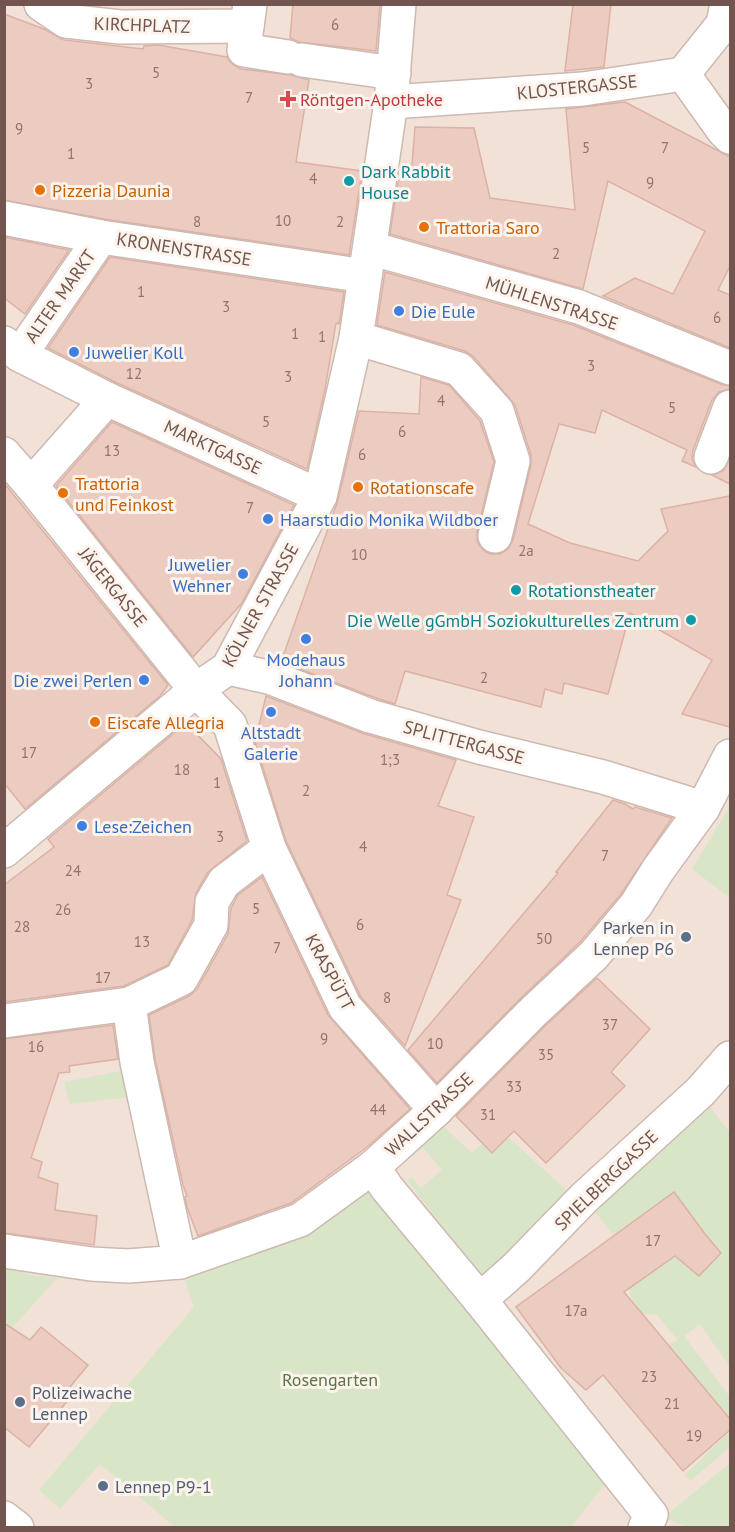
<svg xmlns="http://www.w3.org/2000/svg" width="735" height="1532" font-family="'PT Sans',sans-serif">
<rect width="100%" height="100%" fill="#faf0e7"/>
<!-- residential -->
<rect fill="#f1e1d6" x="5" y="5" width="725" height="1522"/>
<!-- green -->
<g fill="#d8e6c7">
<polygon points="730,806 730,898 692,869"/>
<polygon points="126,1070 130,1097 70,1104 64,1082"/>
<polygon points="707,1103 730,1133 730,1367 700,1324 684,1336 730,1397 730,1419 668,1344 678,1340 657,1315 635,1313 629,1289 675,1256 699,1276 721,1253 705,1234 614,1236 589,1204"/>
<polygon points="437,1121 472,1153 483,1143 492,1153 508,1137 576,1199 484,1281 407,1180 412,1177 421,1188 442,1170 423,1148 402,1164 396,1157"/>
<polygon points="365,1184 606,1483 570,1528 175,1527 100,1464 60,1509 39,1490 194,1307 183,1275"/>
<polygon points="5,1266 31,1275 58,1277 12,1328 5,1322"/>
<polygon points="730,1431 730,1447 690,1481 685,1475"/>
<polygon points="730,1463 730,1527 687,1527 664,1517"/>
</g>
<!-- building -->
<g fill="#ecccc1" stroke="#ddb1a4" stroke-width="1.5">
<polygon points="293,4 380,4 376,51 299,42 290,38"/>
<polygon points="573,4 611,4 604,67 565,71"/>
<polygon points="4,14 44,29 64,40 143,49 144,46 158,45 227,57 232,64 241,69 291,75 309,80 296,162 362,171 349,255 104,219 4,200"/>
<polygon points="625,102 730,157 730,266 718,290 730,295 730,348 603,296 635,278 673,294 705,231 608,181 583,289 390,234 399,176 411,178 415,127 474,128 490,198 575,210 566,109"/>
<polygon points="4,237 69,250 25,314 4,298"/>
<polygon points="110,257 344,292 339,324 336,323 325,389 307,469 115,382 48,348"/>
<polygon points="385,272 573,325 723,385 730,386 730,389 719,392 712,400 693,450 692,459 696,467 682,461 687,450 602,410 595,433 559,424 528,524 570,543 638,561 668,531 661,509 730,496 730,727 682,714 712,660 630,613 608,694 564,683 562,694 545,689 541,707 405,671 395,704 376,698 281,662 338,500 359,411 419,414 421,377 449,385 480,421 494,462 477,532 477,542 483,550 490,554 500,554 508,549 513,540 531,465 531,455 515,405 473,356 465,351 377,325"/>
<polygon points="112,422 294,505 242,603 193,657 56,486"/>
<polygon points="730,458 730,484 712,475 723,471"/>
<polygon points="4,483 168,685 160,696 25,809 4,783"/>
<polygon points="266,696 365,734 456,760 438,806 474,817 447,895 461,900 405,1046 361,997 286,841 255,742"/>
<polygon points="186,723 221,759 247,841 208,872 196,893 192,920 168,965 124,986 4,1002 4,885 54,847 48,839"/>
<polygon points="613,800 625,804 633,809 635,807 672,818 621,894 580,942 520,999 437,1083 408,1050 558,873 556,872"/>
<polygon points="262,877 328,1015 410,1109 367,1147 291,1203 198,1236 187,1207 185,1197 187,1196 183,1185 155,1059 149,1015 189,996 197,989 228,934 231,908 238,895"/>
<polygon points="597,978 650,1029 611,1072 625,1086 546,1163 514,1131 492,1153 456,1116 546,1025"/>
<polygon points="113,1025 118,1059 69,1066 70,1072 59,1073 31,1158 42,1162 38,1177 58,1184 55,1210 97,1216 94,1245 4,1233 4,1039"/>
<polygon points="674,1192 705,1234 721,1253 699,1276 675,1256 624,1292 730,1419 730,1430 683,1471 603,1375 586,1390 561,1368 516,1307"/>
<polygon points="4,1323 30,1340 41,1327 88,1365 70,1387 75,1392 29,1447 4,1427"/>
</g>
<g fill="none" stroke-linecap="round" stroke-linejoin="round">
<defs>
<g id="pedestrian">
<polyline points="20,355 101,237"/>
<polyline points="107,399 320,496"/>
<polyline points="31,485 196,690"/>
</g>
<g id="minor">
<polyline points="41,4 66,21 120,27 247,26 250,4"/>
<polyline points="247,26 244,50 288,57"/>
<polyline points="302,60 394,73"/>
<polyline points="683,74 723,24 727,4"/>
<polyline points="683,74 723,130 730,137"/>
<polyline points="391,102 583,89 683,74"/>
<polyline points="4,218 101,237 365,276"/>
<polyline points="370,248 579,307 730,368"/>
<polyline points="356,338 459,369 497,411 513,461 495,536"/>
<polyline points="4,343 20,355 107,399 31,485 4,454"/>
<polyline points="711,457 730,407"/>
<polyline points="228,668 272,678 370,716 479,747 603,777 703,808"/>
<polyline points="269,848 345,1007 436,1110"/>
<polyline points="4,851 196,690 228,668 320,496 356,338 391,102 399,4"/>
<polyline points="129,1004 137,1062 180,1262"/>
<polyline points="4,1021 129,1004 181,979 211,925 212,902 224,882 269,848 230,725 196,690"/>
<polyline points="373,1167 387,1188 480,1300 651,1515 645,1528"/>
<polyline points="4,1251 91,1264 128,1266 180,1262 300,1220 373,1167 436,1110 533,1012 594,955 636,905 658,870 703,808 730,756"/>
<polyline points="480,1300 517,1267 584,1198 701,1091 730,1058"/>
</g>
<polyline id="tertiary" points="4,1518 17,1528"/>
</defs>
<!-- pedestrian casing -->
<use href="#pedestrian" stroke="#cdb9b1" stroke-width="36"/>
<!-- minor casing -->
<use href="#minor" stroke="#cdb9b1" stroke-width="36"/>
<!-- tertiary casing -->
<use href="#tertiary" stroke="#cdb9b1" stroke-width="36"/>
<!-- pedestrian -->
<use href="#pedestrian" stroke="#fff" stroke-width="33"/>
<!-- minor -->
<use href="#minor" stroke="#fff" stroke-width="33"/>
<!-- tertiary -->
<use href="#tertiary" stroke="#fff" stroke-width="33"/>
</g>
<!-- markers -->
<path fill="#e0444e" stroke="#fdf4ed" stroke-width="2" d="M285 90h6v6h6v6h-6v6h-6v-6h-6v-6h6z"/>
<g fill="#0f9aa8" stroke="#fdf4ed" stroke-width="2">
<circle cx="349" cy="181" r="6"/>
<circle cx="516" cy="590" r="6"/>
<circle cx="691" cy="620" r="6"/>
</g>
<g fill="#e8710a" stroke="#fdf4ed" stroke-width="2">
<circle cx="40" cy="190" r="6"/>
<circle cx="424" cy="227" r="6"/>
<circle cx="358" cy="487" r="6"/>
<circle cx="63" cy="493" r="6"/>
<circle cx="95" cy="722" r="6"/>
</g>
<g fill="#3f7fe0" stroke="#fdf4ed" stroke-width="2">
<circle cx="399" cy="311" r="6"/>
<circle cx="74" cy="352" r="6"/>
<circle cx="268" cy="519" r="6"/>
<circle cx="243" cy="574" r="6"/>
<circle cx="306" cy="639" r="6"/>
<circle cx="144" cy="680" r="6"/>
<circle cx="271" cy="712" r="6"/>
<circle cx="82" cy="826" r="6"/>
</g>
<g fill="#5c6f8a" stroke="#fdf4ed" stroke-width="2">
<circle cx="686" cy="937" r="6"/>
<circle cx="20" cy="1402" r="6"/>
<circle cx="103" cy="1486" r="6"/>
</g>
<g text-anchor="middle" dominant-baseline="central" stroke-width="6" stroke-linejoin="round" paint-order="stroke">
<!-- number labels -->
<g font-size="15" fill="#90736b">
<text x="335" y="24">6</text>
<text x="156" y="72">5</text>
<text x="89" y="83">3</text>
<text x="249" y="97">7</text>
<text x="19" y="128">9</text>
<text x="586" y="147">5</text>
<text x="665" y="147">7</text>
<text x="71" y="153">1</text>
<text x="313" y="178">4</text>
<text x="650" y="182">9</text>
<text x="283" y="220">10</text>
<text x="197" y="221">8</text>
<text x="340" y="221">2</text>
<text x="556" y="253">2</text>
<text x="141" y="291">1</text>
<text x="226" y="306">3</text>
<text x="717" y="317">6</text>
<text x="295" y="333">1</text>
<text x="322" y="336">1</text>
<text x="591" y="365">3</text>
<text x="134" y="373">12</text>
<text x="288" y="376">3</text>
<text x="441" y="400">4</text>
<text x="672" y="407">5</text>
<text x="266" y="421">5</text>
<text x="402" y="431">6</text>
<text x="112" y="450">13</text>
<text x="362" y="454">6</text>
<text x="250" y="507">7</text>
<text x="526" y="550">2a</text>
<text x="359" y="554">10</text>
<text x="484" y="677">2</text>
<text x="29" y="752">17</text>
<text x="390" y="759">1;3</text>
<text x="182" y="769">18</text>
<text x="217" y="782">1</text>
<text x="306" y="790">2</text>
<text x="220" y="836">3</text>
<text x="363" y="846">4</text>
<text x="605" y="855">7</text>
<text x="73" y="870">24</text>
<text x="256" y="908">5</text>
<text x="63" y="909">26</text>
<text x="360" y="924">6</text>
<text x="22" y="926">28</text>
<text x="544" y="938">50</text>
<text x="142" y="941">13</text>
<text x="277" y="947">7</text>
<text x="103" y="977">17</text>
<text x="387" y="997">8</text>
<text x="610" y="1024">37</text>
<text x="324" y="1038">9</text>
<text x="435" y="1043">10</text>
<text x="36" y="1046">16</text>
<text x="546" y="1054">35</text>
<text x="514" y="1086">33</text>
<text x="378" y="1109">44</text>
<text x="488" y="1114">31</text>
<text x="653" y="1240">17</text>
<text x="576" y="1310">17a</text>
<text x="649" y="1376">23</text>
<text x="672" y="1403">21</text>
<text x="694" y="1435">19</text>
</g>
<!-- street labels -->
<g font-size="18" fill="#71554e" stroke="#fdf4ed">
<text transform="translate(142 25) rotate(2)">KIRCHPLATZ</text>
<text transform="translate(577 87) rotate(-6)">KLOSTERGASSE</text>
<text transform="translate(184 249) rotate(9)">KRONENSTRASSE</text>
<text transform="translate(60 296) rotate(-55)">ALTER MARKT</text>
<text transform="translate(552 303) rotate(18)">MÜHLENSTRASSE</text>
<text transform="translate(213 447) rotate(25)">MARKTGASSE</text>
<text transform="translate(113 587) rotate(51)">JÄGERGASSE</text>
<text transform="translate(260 605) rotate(-61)">KÖLNER STRASSE</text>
<text transform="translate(464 742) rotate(15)">SPLITTERGASSE</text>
<text transform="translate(330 972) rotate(62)">KRASPÜTT</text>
<text transform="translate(429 1114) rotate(-43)">WALLSTRASSE</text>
<text transform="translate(606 1180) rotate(-44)">SPIELBERGGASSE</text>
</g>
<!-- health labels -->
<g font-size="18" fill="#be3a42" stroke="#fdf4ed" text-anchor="start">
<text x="300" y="99">Röntgen-Apotheke</text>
</g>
<!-- culture labels -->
<g font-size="18" fill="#0d838f" stroke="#fdf4ed" text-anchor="start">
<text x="361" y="171">Dark Rabbit<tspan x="361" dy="21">House</tspan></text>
<text x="528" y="590">Rotationstheater</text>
<text x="679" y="620" text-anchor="end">Die Welle gGmbH Soziokulturelles Zentrum</text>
</g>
<!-- food labels -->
<g font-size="18" fill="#c56008" stroke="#fdf4ed" text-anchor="start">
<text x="52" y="190">Pizzeria Daunia</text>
<text x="436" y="227">Trattoria Saro</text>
<text x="75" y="483">Trattoria<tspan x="75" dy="21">und Feinkost</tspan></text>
<text x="370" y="487">Rotationscafe</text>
<text x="107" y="722">Eiscafe Allegria</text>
</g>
<!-- shop labels -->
<g font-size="18" fill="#366cbe" stroke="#fdf4ed" text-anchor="start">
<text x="411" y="311">Die Eule</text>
<text x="86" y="352">Juwelier Koll</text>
<text x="280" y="519">Haarstudio Monika Wildboer</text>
<text x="231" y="564" text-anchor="end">Juwelier<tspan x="231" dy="21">Wehner</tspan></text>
<text x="306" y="659" text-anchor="middle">Modehaus<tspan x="306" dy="21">Johann</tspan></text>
<text x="132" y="680" text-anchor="end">Die zwei Perlen</text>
<text x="271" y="732" text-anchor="middle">Altstadt<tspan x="271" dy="21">Galerie</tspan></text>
<text x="94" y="826">Lese:Zeichen</text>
</g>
<!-- service labels -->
<g font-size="18" fill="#4e5e75" stroke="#fdf4ed" text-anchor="start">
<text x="674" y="927" text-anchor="end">Parken in<tspan x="674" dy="21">Lennep P6</tspan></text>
<text x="32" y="1392">Polizeiwache<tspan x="32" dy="21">Lennep</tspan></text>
<text x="115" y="1486">Lennep P9-1</text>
</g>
<!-- park labels -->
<g font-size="18" fill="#5c7547" stroke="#fdf4ed">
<text x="330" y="1379">Rosengarten</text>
</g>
</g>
<!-- border -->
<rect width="735" height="1532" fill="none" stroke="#71554e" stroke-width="12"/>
</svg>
